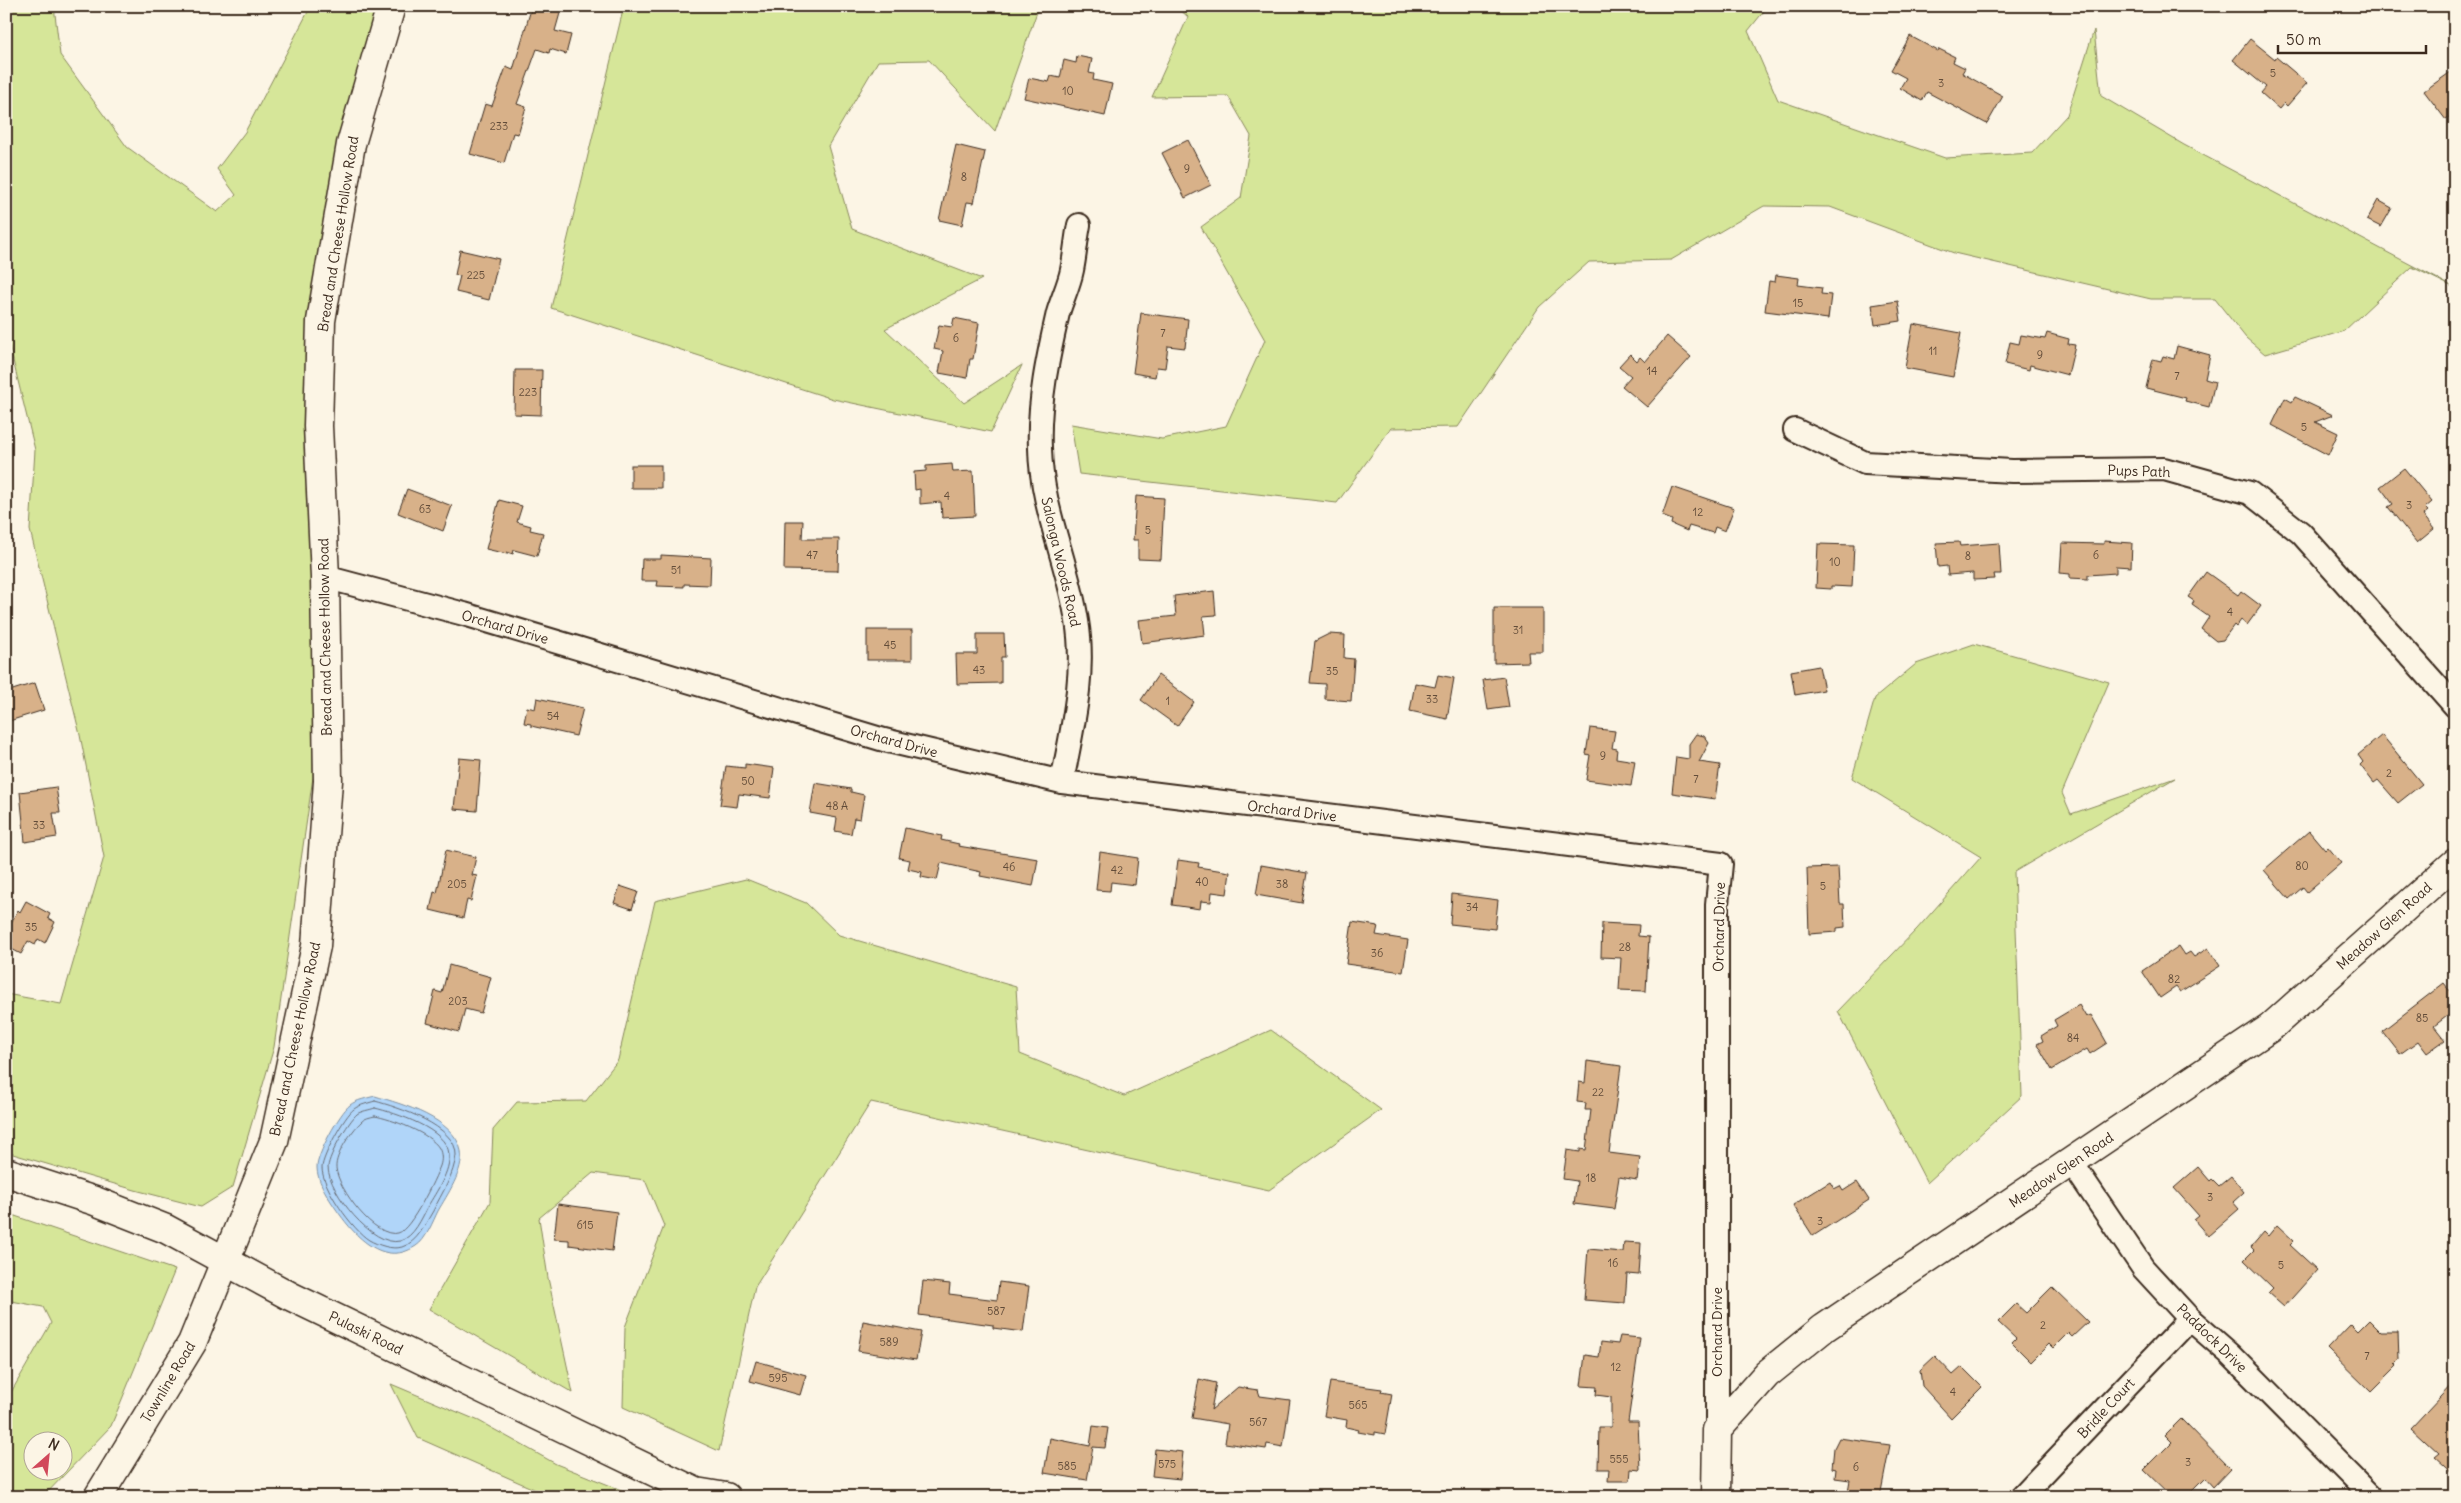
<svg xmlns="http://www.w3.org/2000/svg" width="2461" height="1503" font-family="Delius,sans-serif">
<rect width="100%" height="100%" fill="#fcf5e5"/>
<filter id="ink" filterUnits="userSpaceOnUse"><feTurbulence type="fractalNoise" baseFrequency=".02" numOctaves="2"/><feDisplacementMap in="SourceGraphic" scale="10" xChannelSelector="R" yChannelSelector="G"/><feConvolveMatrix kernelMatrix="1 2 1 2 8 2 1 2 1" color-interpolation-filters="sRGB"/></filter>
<g filter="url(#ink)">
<!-- green -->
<g fill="#d6e699" stroke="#88885c" fill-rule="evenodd">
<polygon points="6,6 54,6 60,55 127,147 217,212 236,195 217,169 245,132 311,6 381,6 317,279 313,777 274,1047 233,1187 201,1207 135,1190 6,1152 6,994 61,1004 104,857 80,735 30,530 35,450 6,332"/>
<polygon points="624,6 1039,6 995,131 929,60 878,61 828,146 852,229 982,279 885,329 964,403 1022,365 991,432 833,399 551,308"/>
<polygon points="1176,6 1768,6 1748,31 1778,100 1945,158 2032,153 2067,115 2094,30 2101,96 2184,145 2455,288 2412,267 2344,331 2265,354 2246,338 2215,299 2151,299 1954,253 1830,207 1764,206 1671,260 1589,262 1539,307 1458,427 1391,428 1337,503 1079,474 1071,424 1162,439 1226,426 1265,340 1201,227 1241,198 1251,136 1228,96 1152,97 1188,17"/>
<polygon points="1974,644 2109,682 2062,793 2071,814 2175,778 2014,872 2022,1096 1927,1183 1838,1011 1917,929 1981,857 1852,778 1875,698 1916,664"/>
<polygon points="746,879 806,903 839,935 1016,987 1020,1054 1124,1096 1271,1030 1381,1110 1269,1190 871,1102 755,1287 719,1451 623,1407 625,1327 664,1226 645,1180 593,1173 539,1218 548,1278 573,1393 429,1309 490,1202 493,1130 517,1102 586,1101 618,1060 655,901"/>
<path d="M6,1213L175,1270L111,1426L43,1497H6V1401L51,1323L43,1307L6,1300ZM62,1440V1470H32V1440Z"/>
<polygon points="391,1384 479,1421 556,1464 639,1497 552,1497 418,1438"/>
</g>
<!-- water -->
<path fill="#b0d5f9" stroke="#8191a1" d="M375,1096C402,1104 455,1119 461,1151C464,1171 447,1195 438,1211C433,1221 426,1240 416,1246C380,1270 349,1229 332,1203C326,1194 317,1179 317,1168C316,1156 340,1112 350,1105C356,1100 368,1098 375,1096Z"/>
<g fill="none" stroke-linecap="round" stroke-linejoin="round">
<!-- shore -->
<g stroke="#6a6e76" stroke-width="1">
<path d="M375,1101C397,1107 457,1126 456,1155C454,1175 442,1193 433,1211C425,1224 418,1242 402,1247C392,1250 378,1245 369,1240C353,1230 322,1187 322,1168C322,1157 345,1115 354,1109C359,1105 369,1103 375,1101Z"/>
<path d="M375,1108C395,1113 447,1129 449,1154C451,1171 436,1192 428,1206C422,1218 414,1237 400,1241C373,1248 328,1191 328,1167C329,1155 348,1122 357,1114C361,1111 370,1110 375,1108Z"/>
<path d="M375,1116C391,1119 430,1133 439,1148C442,1154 442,1160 440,1166C435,1179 411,1230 398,1233C375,1239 338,1189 336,1168C335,1154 352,1131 361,1122C364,1118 371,1117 375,1116Z"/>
</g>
</g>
<!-- building -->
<g fill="#d8b189" stroke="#3b2a1e">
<polygon points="532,6 562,6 555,31 571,35 566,54 550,49 549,53 537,49 517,104 526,107 518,134 513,133 504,163 470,154 485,104 492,106 506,67 513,70"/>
<polygon points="1910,36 1938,51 1939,49 1955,57 1953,62 1965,68 1962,73 2003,96 1987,124 1927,92 1922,101 1900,88 1906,78 1891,70"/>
<polygon points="2250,39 2275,59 2276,57 2307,83 2287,106 2284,103 2279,109 2261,93 2266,87 2233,60"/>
<polygon points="1077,56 1092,59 1089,73 1094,74 1093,80 1112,84 1105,116 1024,98 1029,78 1049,82 1051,76 1060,78 1064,60 1076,63"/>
<polygon points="2455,69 2455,114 2446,120 2424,91"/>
<polygon points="1188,140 1211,185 1185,198 1162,153"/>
<polygon points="956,145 985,152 974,203 967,202 962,225 939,220"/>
<polygon points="2378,200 2392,208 2381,227 2367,220"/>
<polygon points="460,250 499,259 489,300 456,292 460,276 455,275"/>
<polygon points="1776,275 1799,278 1798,285 1822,288 1821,294 1831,295 1828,319 1765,311 1769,281 1775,282"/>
<polygon points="1898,301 1901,321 1875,325 1872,305"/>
<polygon points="1141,313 1188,319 1185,348 1168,346 1165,368 1157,367 1155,377 1133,373"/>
<polygon points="954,318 979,323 973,359 970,359 967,378 939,373 943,351 934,349 939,325 952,327"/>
<polygon points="1913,324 1961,333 1953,377 1905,368"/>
<polygon points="2047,333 2069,339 2068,344 2075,345 2068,375 2030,365 2029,370 2005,364 2010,342 2019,344 2021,335 2045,339"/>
<polygon points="1667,336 1691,357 1647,407 1622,386 1631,376 1619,366 1630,354 1637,361 1640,357 1645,362"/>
<polygon points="2177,346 2210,355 2205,379 2215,382 2209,407 2185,401 2186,398 2146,388 2153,359 2161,361 2163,356 2174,359"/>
<polygon points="515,370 542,370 541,415 514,414"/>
<polygon points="2295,397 2333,415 2315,422 2338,433 2328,455 2272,425 2285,398 2292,402"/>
<polygon points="952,464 953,472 973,471 975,516 942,518 941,502 920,504 920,489 915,490 914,472 926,471 926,466"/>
<rect x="631" y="465" width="30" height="23"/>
<polygon points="2404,468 2432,502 2425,508 2428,511 2423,515 2434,529 2417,543 2388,507 2393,504 2380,487"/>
<polygon points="1672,487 1734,508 1725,531 1715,527 1713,533 1689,526 1687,531 1671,524 1672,520 1662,516"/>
<polygon points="407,489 452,506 443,531 398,513"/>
<polygon points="1136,496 1164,498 1161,560 1138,559 1138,540 1133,540"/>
<polygon points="499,500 522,506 517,522 531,526 530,530 543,533 537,556 514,550 513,554 507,552 507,554 486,549"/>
<polygon points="785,521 803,521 802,539 839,539 838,571 784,570"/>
<polygon points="2104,541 2132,543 2131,567 2116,566 2116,573 2088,575 2088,579 2070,578 2070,574 2060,573 2062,543 2104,544"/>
<polygon points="1959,542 1960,546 1999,543 2001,574 1994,574 1995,579 1973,580 1973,573 1948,575 1947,566 1938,567 1936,543"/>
<polygon points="1818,544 1854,545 1852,587 1831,586 1831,589 1816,588"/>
<polygon points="661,555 711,558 710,585 684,584 684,587 657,586 658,581 641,581 642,559 661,559"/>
<polygon points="2206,572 2238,595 2241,591 2261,606 2247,625 2241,620 2236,627 2234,625 2223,640 2216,641 2201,629 2209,617 2192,605 2194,601 2188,597"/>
<polygon points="1214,591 1216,615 1203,616 1205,635 1142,643 1139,620 1176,616 1174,596"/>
<polygon points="1494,608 1543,608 1543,652 1528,652 1529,662 1494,663"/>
<rect x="867" y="630" width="45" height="30"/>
<polygon points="977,634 1004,634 1005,657 1001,657 1001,683 957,684 956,654 977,654"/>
<polygon points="1329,634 1345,635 1344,658 1354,659 1351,701 1325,699 1325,684 1310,683 1315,641"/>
<polygon points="1819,666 1824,690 1795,695 1791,671"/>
<polygon points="1158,675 1194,702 1177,726 1141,700"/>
<polygon points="1438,675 1454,678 1447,719 1410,711 1415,683 1435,687"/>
<polygon points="1504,677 1509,707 1488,710 1483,680"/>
<polygon points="35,683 44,710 6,722 6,692"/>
<polygon points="537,698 583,708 576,736 531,726 531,724 524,723 527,707 535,709"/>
<polygon points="1590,728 1615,731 1612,748 1617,749 1616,758 1635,761 1631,786 1586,780 1590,755 1586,754"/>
<polygon points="1696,734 1704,736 1709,743 1699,762 1720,765 1715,799 1672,793 1676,757 1689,759 1689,744"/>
<polygon points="2382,735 2422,784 2398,803 2378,780 2374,783 2360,765 2363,762 2358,755"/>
<polygon points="459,758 481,760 477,811 454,809"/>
<polygon points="745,764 774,768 770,798 739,794 737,807 720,805 726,766 745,768"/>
<polygon points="815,783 851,789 851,792 864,795 860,819 854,818 851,834 835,831 837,818 810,813"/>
<polygon points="56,787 60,813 53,813 57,837 25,842 20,792"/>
<polygon points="905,828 942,836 941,840 959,844 958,846 1038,859 1033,886 980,876 981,872 941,863 937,880 921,877 922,872 908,869 910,860 899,858"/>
<polygon points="2309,831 2325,850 2328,847 2341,863 2307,892 2303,887 2289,899 2264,870"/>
<polygon points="446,850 476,857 472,875 477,876 471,901 467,900 463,918 430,910 434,892 437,893"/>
<polygon points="1100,852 1138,858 1135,885 1111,882 1110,891 1096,890"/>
<polygon points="1178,860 1199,863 1198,867 1230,872 1227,894 1212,892 1211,902 1201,901 1200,909 1172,905"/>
<polygon points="1261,865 1307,873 1302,903 1256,895"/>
<polygon points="1838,867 1840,904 1844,904 1845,927 1837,928 1837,932 1809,934 1807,868"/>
<polygon points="620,886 638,892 632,909 614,903"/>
<polygon points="1452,894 1498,900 1495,929 1450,924"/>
<polygon points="26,901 50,914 48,918 55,922 45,943 38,939 35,945 28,941 21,954 6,946 6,932 18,910 20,912"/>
<polygon points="1352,922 1378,926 1376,935 1408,940 1403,972 1346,964"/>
<polygon points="1602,923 1639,925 1638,936 1649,937 1646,991 1619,990 1621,958 1601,957"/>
<polygon points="2179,946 2185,955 2190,952 2194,957 2208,948 2220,966 2180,992 2176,987 2160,998 2142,971"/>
<polygon points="449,965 491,977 481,1013 465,1009 459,1032 427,1023 435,991 442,993"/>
<polygon points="2444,983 2455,997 2455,1010 2434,1026 2445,1040 2427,1053 2418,1041 2400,1054 2382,1031"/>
<polygon points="2079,1005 2086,1017 2091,1015 2107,1043 2090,1054 2087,1049 2052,1070 2037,1044 2043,1041 2041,1036 2057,1026 2054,1020"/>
<polygon points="1587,1061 1621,1066 1609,1153 1640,1157 1637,1180 1619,1177 1614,1209 1574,1204 1577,1181 1563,1179 1567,1150 1580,1152 1580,1149 1586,1150 1591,1110 1585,1110 1586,1103 1577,1102 1579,1082 1585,1083"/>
<polygon points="2198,1167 2210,1181 2212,1179 2219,1186 2231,1176 2244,1192 2233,1202 2239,1209 2208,1236 2194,1220 2199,1216 2174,1188"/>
<polygon points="1830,1182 1834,1189 1840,1186 1843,1191 1857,1182 1869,1200 1813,1236 1793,1205"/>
<polygon points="558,1204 617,1212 612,1251 569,1245 569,1240 554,1239"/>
<polygon points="2277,1225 2294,1241 2290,1245 2317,1270 2284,1307 2268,1293 2273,1288 2244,1260 2254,1250 2251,1247 2264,1232 2268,1236"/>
<polygon points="1624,1242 1641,1243 1639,1275 1627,1274 1625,1303 1584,1300 1588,1249 1623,1252"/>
<polygon points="923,1281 950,1284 949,1294 997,1300 999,1282 1029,1286 1023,1332 993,1328 993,1325 919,1315"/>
<polygon points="2052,1287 2088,1322 2072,1337 2068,1333 2053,1348 2049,1344 2031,1362 2012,1343 2016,1339 1998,1322 2016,1304 2026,1313"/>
<polygon points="2369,1320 2381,1332 2398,1332 2399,1360 2395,1364 2397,1366 2371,1392 2327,1349 2351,1324 2358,1331"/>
<polygon points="863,1321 921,1332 916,1360 858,1351"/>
<polygon points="1620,1336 1640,1338 1628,1422 1638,1422 1640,1470 1631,1469 1630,1481 1608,1481 1609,1469 1598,1469 1599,1427 1611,1427 1611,1397 1596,1395 1597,1387 1581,1386 1585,1355 1599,1357 1601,1342 1618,1344"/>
<polygon points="1935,1356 1953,1375 1962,1367 1982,1387 1951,1418 1922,1386 1920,1370"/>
<polygon points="756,1361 806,1375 800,1395 750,1381"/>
<polygon points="1199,1379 1216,1383 1211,1410 1238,1387 1258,1390 1260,1396 1290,1400 1283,1447 1267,1444 1266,1449 1225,1443 1228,1424 1192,1418"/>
<polygon points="2455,1381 2455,1477 2433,1457 2438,1453 2411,1428"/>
<polygon points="1330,1382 1382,1389 1381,1392 1392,1394 1385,1434 1375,1432 1375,1435 1358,1432 1359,1430 1346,1427 1347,1420 1324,1416"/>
<polygon points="2181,1419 2230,1469 2213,1487 2205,1478 2186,1497 2172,1497 2144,1470 2172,1442 2165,1435"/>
<polygon points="1093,1426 1108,1428 1105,1448 1093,1447 1087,1480 1044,1473 1050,1438 1090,1446"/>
<polygon points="1839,1438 1890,1445 1880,1497 1847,1497 1850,1480 1835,1478 1836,1469 1832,1468 1834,1448"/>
<polygon points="1155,1449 1183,1452 1180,1479 1152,1476"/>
</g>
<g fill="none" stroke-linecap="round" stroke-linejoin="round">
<defs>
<g id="street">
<polyline points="1795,430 1865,463 2012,471 2164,469 2250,493 2301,533 2455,706"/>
<polyline points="325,577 464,614 884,740 1062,782 1721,864 1717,904 1717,1430"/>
<path d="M1062,782C1072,729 1086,674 1077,621C1068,562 1041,508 1040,448C1038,403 1048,357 1058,313C1062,299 1069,285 1072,270C1075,256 1076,240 1079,225"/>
<polyline points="2072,1163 2143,1268 2190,1319 2230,1354 2372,1497"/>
<polyline points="2021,1497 2190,1319"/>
</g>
<g id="secondary">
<polyline points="6,1172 95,1201 166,1229 290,1296 696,1492 726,1497"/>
<polyline points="98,1497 192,1343 274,1141 316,946 328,781 325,577 318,426 321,321 351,144 391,6"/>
<polyline points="1716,1497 1717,1430 1767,1374 1824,1328 2270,1028 2455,863"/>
</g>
</defs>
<!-- street casing -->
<use href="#street" stroke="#3b2a1e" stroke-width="26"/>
<!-- secondary casing -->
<use href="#secondary" stroke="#3b2a1e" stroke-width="31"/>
<!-- street -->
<use href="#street" stroke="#fcf5e5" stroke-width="22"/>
<!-- secondary -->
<use href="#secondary" stroke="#fcf5e5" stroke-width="28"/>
</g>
</g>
<g text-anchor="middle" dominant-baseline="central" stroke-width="4" stroke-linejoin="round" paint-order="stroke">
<!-- number labels -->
<g font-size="11" fill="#624c39">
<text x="2273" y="73">5</text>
<text x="1941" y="83">3</text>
<text x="1068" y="91">10</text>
<text x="499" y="126">233</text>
<text x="1187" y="169">9</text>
<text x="964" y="177">8</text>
<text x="476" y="275">225</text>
<text x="1798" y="303">15</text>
<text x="1163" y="333">7</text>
<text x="956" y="338">6</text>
<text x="1933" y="351">11</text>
<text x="2040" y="355">9</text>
<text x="1652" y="371">14</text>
<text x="2177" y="376">7</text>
<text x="528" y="392">223</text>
<text x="2304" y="427">5</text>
<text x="947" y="496">4</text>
<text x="2409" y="505">3</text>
<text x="425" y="509">63</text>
<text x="1698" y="512">12</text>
<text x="1148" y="530">5</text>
<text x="812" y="555">47</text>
<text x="2096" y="555">6</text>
<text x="1968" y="556">8</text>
<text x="1835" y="562">10</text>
<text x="676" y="570">51</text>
<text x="2230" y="612">4</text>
<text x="1518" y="630">31</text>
<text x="890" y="645">45</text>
<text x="979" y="670">43</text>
<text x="1332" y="671">35</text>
<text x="1432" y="699">33</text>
<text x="1168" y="701">1</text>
<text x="553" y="716">54</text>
<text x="1603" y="756">9</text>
<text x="2389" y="773">2</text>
<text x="1696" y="779">7</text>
<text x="748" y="781">50</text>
<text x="837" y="806">48 A</text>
<text x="39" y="825">33</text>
<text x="2302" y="866">80</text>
<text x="1009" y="867">46</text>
<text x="1117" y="870">42</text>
<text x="1202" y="882">40</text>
<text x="457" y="884">205</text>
<text x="1282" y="884">38</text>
<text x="1823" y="886">5</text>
<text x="1472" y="907">34</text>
<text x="31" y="927">35</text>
<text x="1625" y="947">28</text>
<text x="1377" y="953">36</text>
<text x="2174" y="979">82</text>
<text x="458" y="1001">203</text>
<text x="2422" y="1018">85</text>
<text x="2073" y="1038">84</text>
<text x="1598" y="1092">22</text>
<text x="1591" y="1178">18</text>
<text x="2210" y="1197">3</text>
<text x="1820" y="1221">3</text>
<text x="585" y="1225">615</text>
<text x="1613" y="1263">16</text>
<text x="2281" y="1265">5</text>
<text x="996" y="1311">587</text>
<text x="2043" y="1325">2</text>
<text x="889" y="1342">589</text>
<text x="2367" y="1356">7</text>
<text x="1616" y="1367">12</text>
<text x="778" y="1378">595</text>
<text x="1953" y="1392">4</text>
<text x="1358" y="1405">565</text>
<text x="1258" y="1422">567</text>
<text x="1619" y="1459">555</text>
<text x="2188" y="1462">3</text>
<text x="1167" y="1464">575</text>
<text x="1067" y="1466">585</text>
<text x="1856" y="1467">6</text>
</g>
<!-- street labels -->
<g font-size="14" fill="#3b2a1e" stroke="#fcf5e5">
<text transform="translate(338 234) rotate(-81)">Bread and Cheese Hollow Road</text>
<text transform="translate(2139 471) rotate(2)">Pups Path</text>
<text transform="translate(1061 562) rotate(77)">Salonga Woods Road</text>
<text transform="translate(505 627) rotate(16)">Orchard Drive</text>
<text transform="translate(325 637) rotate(-91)">Bread and Cheese Hollow Road</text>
<text transform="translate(894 741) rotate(15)">Orchard Drive</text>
<text transform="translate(1292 811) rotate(7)">Orchard Drive</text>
<text transform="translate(2384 926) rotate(-42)">Meadow Glen Road</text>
<text transform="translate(1719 927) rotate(-89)">Orchard Drive</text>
<text transform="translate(295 1039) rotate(-78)">Bread and Cheese Hollow Road</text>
<text transform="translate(2061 1170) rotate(-34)">Meadow Glen Road</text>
<text transform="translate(1717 1332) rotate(-90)">Orchard Drive</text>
<text transform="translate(366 1333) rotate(26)">Pulaski Road</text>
<text transform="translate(2212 1338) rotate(44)">Paddock Drive</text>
<text transform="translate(168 1382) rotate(-59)">Townline Road</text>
<text transform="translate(2106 1408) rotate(-47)">Bridle Court</text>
</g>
</g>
<!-- margin -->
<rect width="2461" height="1503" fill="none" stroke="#fcf5e5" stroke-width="25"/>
<rect x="12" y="12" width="2436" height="1478" fill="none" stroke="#3b2a1e" stroke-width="2" filter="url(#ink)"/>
<!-- north arrow -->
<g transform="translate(48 1456) rotate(27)"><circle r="24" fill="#fcf5e5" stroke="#afa495"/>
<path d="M0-4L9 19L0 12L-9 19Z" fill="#d1495b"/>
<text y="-8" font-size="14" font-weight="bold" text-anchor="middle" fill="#3b2a1e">N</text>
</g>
<!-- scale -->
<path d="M2278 45v8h148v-8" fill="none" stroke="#3b2a1e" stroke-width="2.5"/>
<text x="2286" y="45" font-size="15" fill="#3b2a1e" stroke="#fcf5e5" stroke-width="4" paint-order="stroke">50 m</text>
</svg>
